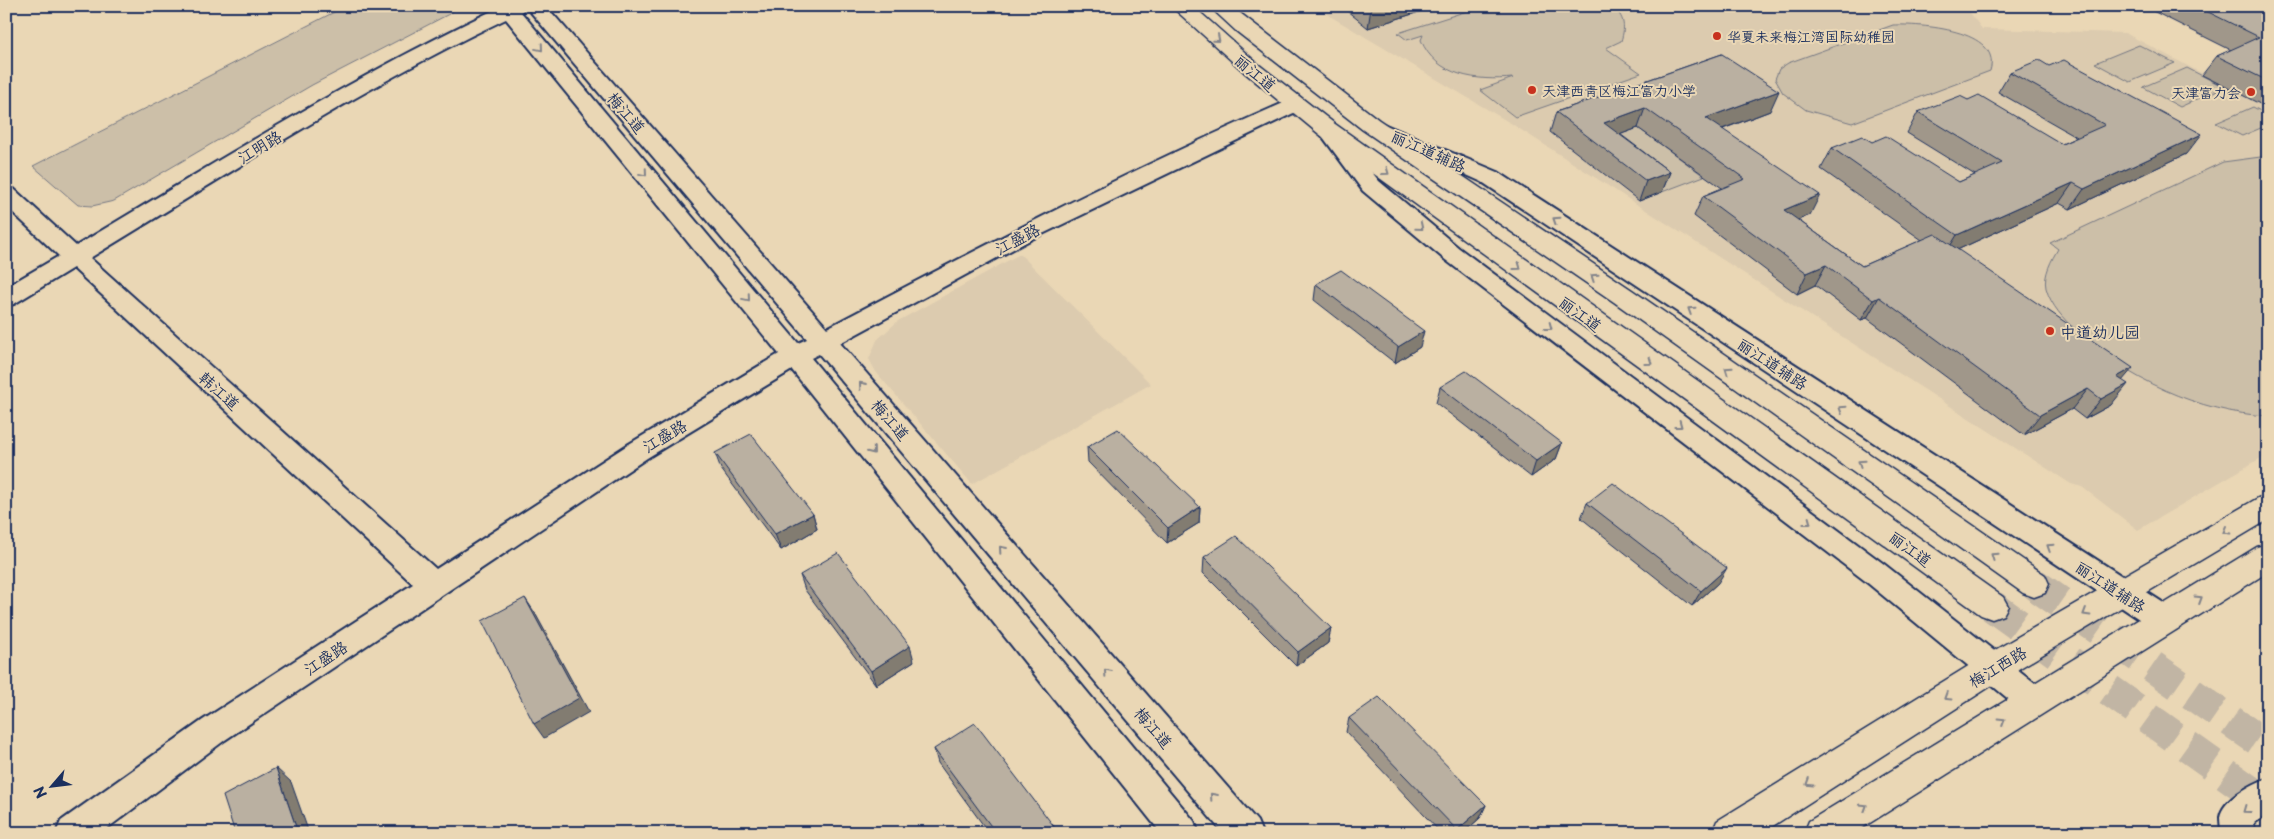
<svg xmlns="http://www.w3.org/2000/svg" width="2274" height="839" font-family="'Playpen Sans','LXGW WenKai TC',sans-serif">
<rect width="100%" height="100%" fill="#ead7b5"/>
<filter id="ink" filterUnits="userSpaceOnUse"><feTurbulence type="fractalNoise" baseFrequency=".02" numOctaves="2"/><feDisplacementMap in="SourceGraphic" scale="10" xChannelSelector="R" yChannelSelector="G"/><feConvolveMatrix kernelMatrix="1 2 1 2 8 2 1 2 1" color-interpolation-filters="sRGB"/></filter>
<g filter="url(#ink)">
<!-- built -->
<g fill="#dccbaf">
<polygon points="1313,6 1870,6 1920,12 1920,6 1965,6 1982,29 2125,33 2268,108 2268,454 2138,530 2082,487 2071,484 1512,124"/>
<polygon points="1020,254 1151,384 972,484 876,372 869,359 877,340 898,321"/>
</g>
<!-- green -->
<g fill="#ccbfa8" stroke="#747783">
<polygon points="346,6 460,6 449,14 312,85 114,201 92,206 78,205 33,166"/>
<path d="M1483,6H1610C1624,14 1626,26 1621,41L1606,48L1641,73L1515,117L1480,90L1513,78C1478,81 1436,77 1421,40L1423,35L1407,40L1398,33Z"/>
<path d="M1893,25C1919,24 2003,29 1990,71L1852,123L1806,110L1783,93L1775,79L1779,69L1788,63Z"/>
<polygon points="2139,45 2175,63 2130,82 2095,63"/>
<polygon points="2187,68 2224,87 2180,107 2143,87"/>
<polygon points="2253,107 2268,115 2268,125 2242,136 2216,123"/>
<polygon points="1638,128 1704,176 1662,192 1597,143"/>
<path d="M2268,156V416C2201,413 2123,378 2076,331C2064,319 2051,306 2046,288C2043,275 2052,259 2058,249L2050,243L2223,162Z"/>
</g>
<g fill="none" stroke-linecap="round" stroke-linejoin="round">
<!-- major-tunnel -->
<g stroke="#c1b5a4" stroke-width="32" stroke-dasharray="32 16" stroke-linecap="butt">
<polyline points="2034,584 2268,747"/>
<polyline points="1992,606 2268,804"/>
</g>
<defs>
<g id="minor">
<path d="M497,6H546L827,328C979,248 1131,169 1288,101L1295,99L1302,101L1305,105L1302,109L1030,240L840,343L1257,821L1262,833H1223L819,354L811,358L1194,821L1199,833H1161L792,370L647,458L225,740L101,833H56L61,821L203,720L413,584L73,268L14,304L6,306V287L59,256L6,206V187L14,189L76,246C215,163 352,77 498,8ZM527,6L529,10L807,339L798,343L521,12ZM506,19L779,354L629,444L436,569L90,258C227,175 362,87 506,19Z"/>
<polygon points="2251,6 2268,6 2268,16 2253,10"/>
<polygon points="1327,123 1334,125 1379,181 1459,248 1884,564 2045,691 2050,701 2045,711 2034,715 2023,711 1864,580 1443,258 1363,191 1317,129 1320,125"/>
<polygon points="1381,123 1498,172 2176,611 2180,620 2176,629 2165,633 2154,629 1482,182 1374,133 1371,129 1374,125"/>
<path d="M2268,778V814L2254,823L2255,833H2221C2221,828 2220,822 2220,817C2223,799 2252,784 2268,778Z"/>
</g>
<g id="major">
<polygon points="1171,6 1193,6 1258,64 1335,124 2003,597 2008,606 2003,615 1992,619 1981,615 1319,134 1244,72"/>
<polygon points="1209,6 1231,6 1379,120 1632,290 2045,575 2049,584 2045,593 2034,597 2023,593 1614,302 1363,130 1236,31"/>
<polygon points="2268,495 2268,520 2005,677 1762,833 1712,833 1717,821 1983,657 2258,498"/>
<polygon points="2268,544 2268,572 1854,833 1804,833 1809,821 2257,547"/>
</g>
</defs>
<!-- minor casing -->
<use href="#minor" stroke="#1b2f5e" stroke-width="4"/>
<!-- major casing -->
<use href="#major" stroke="#1b2f5e" stroke-width="3"/>
<!-- minor -->
<use href="#minor" fill="#ead7b5" fill-rule="evenodd"/>
<!-- major -->
<use href="#major" fill="#ead7b5" fill-rule="evenodd"/>
</g>
<!-- wall -->
<g fill="#a0978a" stroke="#1b2f5e">
<polygon points="1341,6 1422,6 1422,11 1368,28"/>
<polygon points="2156,6 2249,6 2268,15 2268,108 2202,75 2217,56 2231,50 2153,11"/>
<polygon points="1722,54 1770,111 1723,129 1810,215 1798,220 1862,266 1922,240 1821,169 1832,148 1872,142 1959,182 1975,175 1907,133 1918,112 1968,100 2062,144 2077,137 1998,92 2010,72 2186,154 2070,209 2059,203 1957,250 2123,381 2111,405 2085,419 2072,409 2024,435 1867,318 1861,320 1815,285 1797,294 1694,216 1703,196 1722,188 1638,128 1620,134 1670,172 1662,192 1639,201 1550,132 1556,112"/>
<polygon points="1316,284 1420,347 1395,363 1314,300"/>
<polygon points="1440,387 1562,443 1556,459 1531,477 1436,403"/>
<polygon points="1087,447 1200,507 1199,523 1167,543 1088,462"/>
<polygon points="715,453 813,514 817,529 781,550 721,469"/>
<polygon points="1587,503 1718,583 1692,606 1581,518"/>
<polygon points="1204,557 1331,628 1328,643 1296,666 1203,573"/>
<polygon points="800,575 914,661 876,685 805,590"/>
<polygon points="1349,718 1486,805 1480,818 1463,833 1441,833 1346,732"/>
<polygon points="934,749 1059,833 989,833 938,763"/>
</g>
<!-- shaded-wall -->
<g fill="#827b71" stroke="#1b2f5e">
<polygon points="1378,6 1422,6 1422,11 1368,28 1371,8"/>
<polygon points="1779,91 1770,111 1698,138 1706,118"/>
<polygon points="1645,108 1638,128 1597,143 1604,123"/>
<polygon points="2202,134 2186,154 2070,209 2084,189"/>
<polygon points="1670,172 1662,192 1639,201 1646,181"/>
<polygon points="2073,183 2059,203 1944,256 1957,235"/>
<polygon points="1820,195 1810,215 1774,230 1784,210"/>
<polygon points="1826,265 1815,285 1797,294 1807,273"/>
<polygon points="1879,297 1867,318 1861,320 1873,300"/>
<polygon points="1424,331 1420,347 1395,363 1398,347"/>
<polygon points="2133,368 2116,388 2117,377"/>
<polygon points="2128,384 2111,405 2085,419 2101,399"/>
<polygon points="2088,389 2072,409 2024,435 2040,415"/>
<polygon points="1562,443 1556,459 1531,477 1536,461"/>
<polygon points="1200,507 1199,523 1167,543 1168,528"/>
<polygon points="813,514 817,529 781,550 775,534"/>
<polygon points="1727,568 1718,583 1692,606 1701,591"/>
<polygon points="525,598 535,613 589,712 544,738 534,724"/>
<polygon points="1331,628 1328,643 1296,666 1298,652"/>
<polygon points="910,646 914,661 876,685 871,671"/>
<polygon points="276,768 291,782 309,833 298,833"/>
<polygon points="1486,805 1480,818 1463,833 1455,833 1457,830"/>
</g>
<!-- building -->
<g fill="#bab0a1" stroke="#1b2f5e">
<polygon points="1368,6 1378,6 1371,8"/>
<polygon points="2196,6 2249,6 2268,15 2268,81 2217,56 2259,37"/>
<polygon points="1722,54 1779,91 1706,118 1820,195 1784,210 1862,266 1935,234 2133,368 2117,377 2128,384 2101,399 2088,389 2040,415 1879,297 1873,300 1826,265 1807,273 1703,196 1745,179 1645,108 1604,123 1670,172 1646,181 1556,112"/>
<polygon points="2039,60 2049,66 2064,60 2202,134 2084,189 2073,183 1957,235 1832,148 1862,136 1872,142 1886,136 1959,182 2002,163 1918,112 1960,96 1968,100 1979,95 2062,144 2105,125 2010,72"/>
<polygon points="1341,270 1424,331 1398,347 1316,284"/>
<polygon points="1466,371 1562,443 1536,461 1440,387"/>
<polygon points="1118,429 1200,507 1168,528 1087,447"/>
<polygon points="751,434 813,514 775,534 715,453"/>
<polygon points="1613,483 1727,568 1701,591 1587,503"/>
<polygon points="1236,536 1331,628 1298,652 1204,557"/>
<polygon points="838,553 910,646 871,671 800,575"/>
<polygon points="525,598 579,698 534,724 482,621"/>
<polygon points="1379,697 1486,805 1457,830 1349,718"/>
<polygon points="975,723 1059,833 996,833 934,749"/>
<polygon points="276,768 298,833 235,833 223,796"/>
</g>
<!-- one-way arrows -->
<defs><path id="oneway-chevron" d="M-2-3.5L2.5 0L-2 3.5" fill="none" stroke-width="1.6" stroke-linecap="round" stroke-linejoin="round" transform="scale(1.25)"/></defs>
<g stroke="#82838a">
<use href="#oneway-chevron" transform="translate(1217 39) rotate(41)"/>
<use href="#oneway-chevron" transform="translate(540 48) rotate(50)"/>
<use href="#oneway-chevron" transform="translate(1386 172) rotate(36)"/>
<use href="#oneway-chevron" transform="translate(644 173) rotate(50)"/>
<use href="#oneway-chevron" transform="translate(1556 220) rotate(-147)"/>
<use href="#oneway-chevron" transform="translate(1420 227) rotate(40)"/>
<use href="#oneway-chevron" transform="translate(1518 267) rotate(36)"/>
<use href="#oneway-chevron" transform="translate(1594 277) rotate(-146)"/>
<use href="#oneway-chevron" transform="translate(747 298) rotate(50)"/>
<use href="#oneway-chevron" transform="translate(1691 310) rotate(-147)"/>
<use href="#oneway-chevron" transform="translate(1549 327) rotate(37)"/>
<use href="#oneway-chevron" transform="translate(1649 362) rotate(36)"/>
<use href="#oneway-chevron" transform="translate(1728 370) rotate(-145)"/>
<use href="#oneway-chevron" transform="translate(862 385) rotate(-131)"/>
<use href="#oneway-chevron" transform="translate(1842 409) rotate(-147)"/>
<use href="#oneway-chevron" transform="translate(1679 425) rotate(37)"/>
<use href="#oneway-chevron" transform="translate(872 451) rotate(51)"/>
<use href="#oneway-chevron" transform="translate(1861 463) rotate(-145)"/>
<use href="#oneway-chevron" transform="translate(1808 522) rotate(37)"/>
<use href="#oneway-chevron" transform="translate(2226 531) rotate(150)"/>
<use href="#oneway-chevron" transform="translate(2050 547) rotate(-147)"/>
<use href="#oneway-chevron" transform="translate(1002 549) rotate(-131)"/>
<use href="#oneway-chevron" transform="translate(1994 556) rotate(-145)"/>
<use href="#oneway-chevron" transform="translate(2199 599) rotate(-32)"/>
<use href="#oneway-chevron" transform="translate(2086 613) rotate(149)"/>
<use href="#oneway-chevron" transform="translate(1107 672) rotate(-131)"/>
<use href="#oneway-chevron" transform="translate(1947 697) rotate(148)"/>
<use href="#oneway-chevron" transform="translate(2002 721) rotate(-32)"/>
<use href="#oneway-chevron" transform="translate(1809 783) rotate(148)"/>
<use href="#oneway-chevron" transform="translate(1213 796) rotate(-131)"/>
<use href="#oneway-chevron" transform="translate(1864 807) rotate(-32)"/>
<use href="#oneway-chevron" transform="translate(2246 810) rotate(144)"/>
</g>
</g>
<!-- markers -->
<g fill="#c8321e" stroke="#ead7b5" stroke-width="2">
<circle cx="1717" cy="36" r="5"/>
<circle cx="1532" cy="90" r="5"/>
<circle cx="2251" cy="92" r="5"/>
<circle cx="2050" cy="331" r="5"/>
</g>
<g text-anchor="middle" dominant-baseline="central" stroke-width="4" stroke-linejoin="round" paint-order="stroke">
<!-- far-poi labels -->
<g font-size="14" fill="#1b2f5e" stroke="#ead7b5" text-anchor="start">
<text x="1727" y="36">华夏未来梅江湾国际幼稚园</text>
<text x="1542" y="90">天津西青区梅江富力小学</text>
<text x="2241" y="92" text-anchor="end">天津富力会</text>
</g>
<!-- street labels -->
<g font-size="16" fill="#1b2f5e" stroke="#ead7b5">
<text transform="translate(1256 72) rotate(40)">丽江道</text>
<text transform="translate(627 112) rotate(49)">梅江道</text>
<text transform="translate(259 146) rotate(-31)">江明路</text>
<text transform="translate(1429 150) rotate(24)">丽江道辅路</text>
<text transform="translate(1017 238) rotate(-27)">江盛路</text>
<text transform="translate(1581 313) rotate(36)">丽江道</text>
<text transform="translate(1773 363) rotate(33)">丽江道辅路</text>
<text transform="translate(220 390) rotate(42)">韩江道</text>
<text transform="translate(891 419) rotate(49)">梅江道</text>
<text transform="translate(664 435) rotate(-31)">江盛路</text>
<text transform="translate(1911 548) rotate(36)">丽江道</text>
<text transform="translate(2111 586) rotate(33)">丽江道辅路</text>
<text transform="translate(325 657) rotate(-33)">江盛路</text>
<text transform="translate(1997 666) rotate(-31)">梅江西路</text>
<text transform="translate(1154 727) rotate(49)">梅江道</text>
</g>
<!-- poi labels -->
<g font-size="16" fill="#1b2f5e" stroke="#ead7b5" text-anchor="start">
<text x="2060" y="331">中道幼儿园</text>
</g>
</g>
<!-- margin -->
<rect width="2274" height="839" fill="none" stroke="#ead7b5" stroke-width="25"/>
<rect x="12" y="12" width="2249" height="814" fill="none" stroke="#1b2f5e" stroke-width="2" filter="url(#ink)"/>
<!-- north arrow -->
<g transform="translate(52 786) rotate(242)" stroke="#ead7b5" stroke-width="4" paint-order="stroke">
<path d="M0-4L9 19L0 12L-9 19Z" fill="#1b2f5e"/>
<text y="-8" font-size="14" font-weight="bold" text-anchor="middle" fill="#1b2f5e">N</text>
</g>
</svg>
